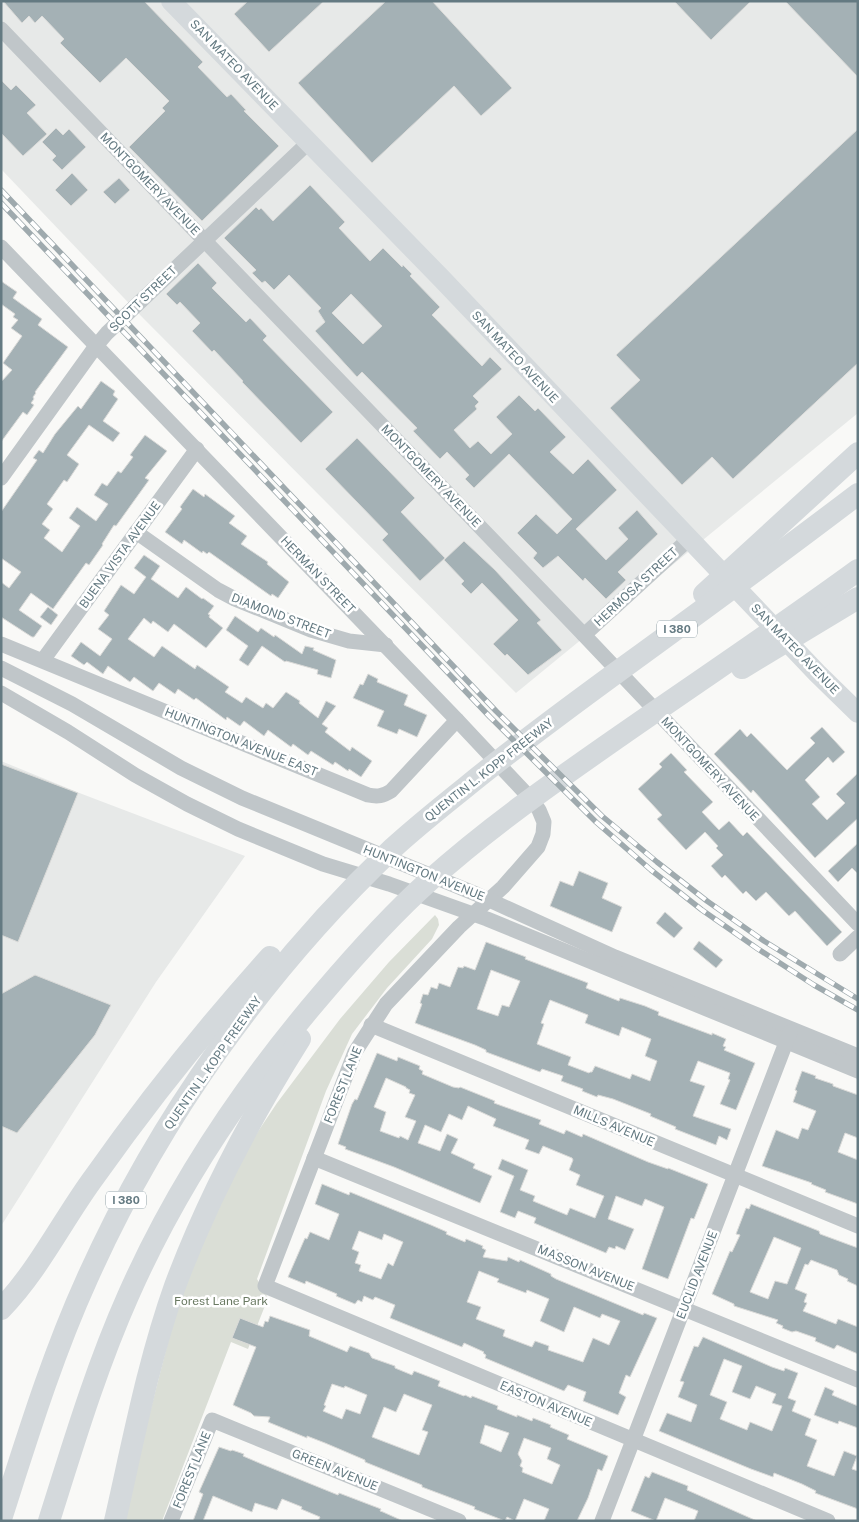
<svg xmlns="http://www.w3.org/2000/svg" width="859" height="1522" font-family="'Public Sans',sans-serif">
<rect width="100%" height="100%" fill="#f9f9f7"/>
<!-- built -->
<g fill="#e7e9e8">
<polygon points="1,1 858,1 858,413 516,693 143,318 1,169"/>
<polygon points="1,761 82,794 245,856 156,982 1,1226"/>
</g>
<!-- green -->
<polygon fill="#daded6" points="435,915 438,919 439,925 432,939 387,988 352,1034 326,1091 257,1279 268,1298 248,1349 231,1342 162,1521 122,1521 185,1276 243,1154 277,1103 340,1019 389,962"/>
<!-- building -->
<g fill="#a4b1b5" stroke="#dbdbd9" fill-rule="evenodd">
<polygon points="3,1 144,1 203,62 198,67 227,97 231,94 246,110 244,111 279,146 202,221 129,147 165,111 162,108 169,101 126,58 100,83 60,43 64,39 42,16 35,23 29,16 22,23"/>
<polygon points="248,1 324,1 269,52 234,14"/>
<polygon points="386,1 432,1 512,88 481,116 454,86 372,163 298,83"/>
<polygon points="674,1 751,1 711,40"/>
<polygon points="785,1 858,1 858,77"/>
<polygon points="1,80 11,90 16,85 36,105 27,113 47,134 23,156 1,133"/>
<polygon points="56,128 63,135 69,129 86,147 62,170 52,160 56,156 42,142"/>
<polygon points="858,129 858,363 733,479 712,457 682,485 610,408 640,380 616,355"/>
<polygon points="72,173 88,190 71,206 55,190"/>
<polygon points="119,178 130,190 115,204 103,192"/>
<path d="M310,185L345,222L339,228L370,261L383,248L402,267L403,265L412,274L410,276L440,307L432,315L482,366L490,357L502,369L473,396L479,402L475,406L477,409L454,430L470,448L478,441L491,454L512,434L496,417L519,395L535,411L538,408L566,437L550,452L573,474L588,459L617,490L576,529L606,560L628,539L618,528L637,510L658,534L618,572L626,580L606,599L585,578L583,581L558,556L543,568L533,558L537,553L517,533L536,514L557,534L572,519L509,454L474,488L465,479L469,475L447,452L440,459L413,431L417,428L362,372L357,377L315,331L325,322L318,311L321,308L289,275L274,290L265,281L262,283L252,273L256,270L224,238L256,207L259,210L261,208L273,221ZM351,294L382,326L363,344L332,313Z"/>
<polygon points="198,263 217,283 212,288 246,322 250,318 267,336 263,340 333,412 301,443 242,382 243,381 214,350 212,352 192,331 200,323 180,302 177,305 166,294"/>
<polygon points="1,281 17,292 13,298 42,319 38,325 68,347 35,392 36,393 33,397 34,399 31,403 34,405 27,415 23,412 1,442 1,382 12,370 3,363 22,336 11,328 18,320 13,317 15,314 1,304"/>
<polygon points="101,381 115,391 113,395 118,399 103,421 120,433 113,442 89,425 67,455 79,464 67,482 64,480 47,504 53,509 42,524 50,530 44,538 62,552 80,526 69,518 77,507 96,521 108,504 94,495 102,483 107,486 118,471 121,473 133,457 130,455 145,435 167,451 145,478 149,480 116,526 114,525 102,544 103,545 89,565 86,563 53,609 31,593 19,610 42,626 34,637 32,637 1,617 1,582 9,588 21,572 1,558 1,512 37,460 33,458 39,450 43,453 55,434 78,406 81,409"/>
<polygon points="357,438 415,498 401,512 445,558 420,581 382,540 388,534 325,469"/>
<polygon points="193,489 204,497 205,494 235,516 229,523 247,536 241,544 268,562 267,564 289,582 278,598 272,594 271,596 209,552 207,554 203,551 202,553 184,540 182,544 165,532 182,509 180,507"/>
<polygon points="464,541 495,570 541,620 537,623 562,650 528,675 507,654 505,656 493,644 518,620 482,583 471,594 461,584 464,581 444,560"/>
<polygon points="144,555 160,566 151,579 178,598 186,587 202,599 203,598 214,606 208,614 210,615 209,617 223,628 206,648 174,624 168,632 153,621 151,624 144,618 128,639 154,657 162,646 195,669 197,665 229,687 225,692 242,703 246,697 263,708 266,703 273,708 286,692 300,701 299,703 318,718 326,701 336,706 322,724 328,728 325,732 350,751 352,747 372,761 361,777 349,769 348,771 335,762 333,765 311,751 308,755 293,744 291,747 268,730 264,736 244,721 240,726 227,717 226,720 196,698 194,700 178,689 175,694 159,683 153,691 134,677 130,682 108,666 103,674 87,662 84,665 71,656 81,642 100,656 112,639 98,629 109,615 104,611 121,585 134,594 146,577 134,568"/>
<polygon points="48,607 58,615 51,625 40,617"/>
<polygon points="235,616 258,632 261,628 274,637 275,635 302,654 305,646 314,648 313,650 336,660 331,678 317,674 318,670 286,661 285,662 262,646 248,666 239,660 248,646 226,630"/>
<polygon points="368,674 378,679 377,682 408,695 404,705 427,715 417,737 399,729 397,734 377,726 384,711 353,698 360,684 363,685"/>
<polygon points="822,727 845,752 833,763 828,757 805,780 820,797 812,804 827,820 845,803 836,794 858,773 858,818 815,858 753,790 751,793 714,754 740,729 747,737 751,733 787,770 815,743 810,738"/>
<polygon points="671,753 687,770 684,772 713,802 702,812 719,830 729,821 743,836 747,832 842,932 827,946 795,911 789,916 766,892 756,901 746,891 743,894 725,875 722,878 711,866 723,855 716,848 718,846 705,832 686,850 657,819 662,815 638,789 662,767 659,764"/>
<polygon points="1,764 78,793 18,942 1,935"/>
<polygon points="858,843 858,874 852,868 838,882 828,871"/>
<polygon points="579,871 608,883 602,898 622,907 612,932 550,906 560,881 573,886"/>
<polygon points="665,912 683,928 674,938 656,923"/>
<polygon points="699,941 723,960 716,968 693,949"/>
<path d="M486,942L526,957L525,959L588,983L586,988L619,1001L620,998L645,1006L659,1012L658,1015L712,1035V1033L726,1039L723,1046L726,1047L724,1050L755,1063L736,1110L720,1104L730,1080L728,1079L730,1073L698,1061L690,1081L705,1086L693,1116L731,1129L727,1140L719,1136L716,1145L675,1129L676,1127L650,1116L651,1114L613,1099L598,1095L597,1097L582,1091L583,1089L561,1081L563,1076L542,1069L540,1072L486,1052V1050L475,1045L415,1023L422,1004L420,1003L423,994L428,995L431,987L437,989L439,983L450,987L458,967L463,968L464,966L475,970ZM491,970L520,981L509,1007L502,1005L498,1016L477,1009ZM550,1000L588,1015L585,1023L619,1036L622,1027L651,1039L645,1056L657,1061L650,1081L632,1074L630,1079L595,1066L592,1072H590L589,1073L568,1065L571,1057L537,1044L544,1024L541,1023Z"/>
<polygon points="35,975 111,1005 95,1035 17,1133 1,1126 1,994"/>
<path d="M377,1053L397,1061L398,1057L420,1066L419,1069L423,1071L422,1074L453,1087L459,1088L460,1087L495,1101L494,1103L541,1120L539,1124L564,1134L566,1130L582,1137L583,1134L648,1162L668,1169V1168L708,1184L694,1219L691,1218L668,1279L642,1269L664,1207L645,1199L642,1206L616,1196L608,1219L634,1229L625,1250L616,1246L615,1249L609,1247L606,1253L534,1223L536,1218L518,1211L515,1218L500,1212L514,1176L498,1169L502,1159L528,1170L520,1190L535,1196L533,1201L567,1215L570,1208L595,1218L604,1196L576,1185L580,1175L569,1170L573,1160L572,1158L543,1146L539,1154L525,1149L529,1140L493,1126L496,1119L468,1106L462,1120L449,1114L441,1132L425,1125L418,1143L440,1151L447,1134L458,1139L451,1153L475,1164L473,1168L492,1176L480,1203L394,1167L345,1149L346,1147L338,1144L352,1104L355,1099L357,1100ZM386,1078L406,1087V1088L410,1090L409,1093L415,1095L405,1117L416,1121L408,1140L400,1136L399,1138L380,1131L386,1112L374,1107Z"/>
<polygon points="802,1071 816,1076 815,1078 833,1084 833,1086 858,1095 858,1138 845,1133 838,1152 858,1160 858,1204 825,1192 826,1190 811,1184 812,1183 762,1166 776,1130 798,1139 802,1128 808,1130 816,1111 793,1102 797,1091 795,1090"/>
<path d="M322,1184L349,1195L350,1192L431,1225L447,1232L446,1234L465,1242L466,1239L483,1246L482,1248L486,1250L483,1257L507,1261L508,1257L519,1262L520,1260L551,1274V1276L556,1279L643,1315L644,1313L657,1318L630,1377L626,1375L619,1393L626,1397L618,1415L583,1401L586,1392L568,1385L564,1391L485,1358L486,1355L483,1353L484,1352L464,1343L462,1347L390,1318L395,1305L375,1297L373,1300L364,1296L362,1302L358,1300L355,1304L336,1296L337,1294L306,1281L305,1284L288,1277L305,1238L307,1239L310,1232L329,1240L339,1214L315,1204ZM359,1231L382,1240L384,1234L403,1242L393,1266L388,1263L381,1279L359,1271L361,1265L355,1263L359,1252L352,1249ZM479,1271L499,1279L497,1282L526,1293L527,1290L549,1299L540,1321L564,1332L574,1307L600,1318L602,1314L620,1321L609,1345L593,1338L583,1362L548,1350L549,1346L535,1341L532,1347L503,1336L505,1330L476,1319L481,1307L467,1302Z"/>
<path d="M751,1204L819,1231L820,1234L858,1248V1286L847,1281L848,1279L839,1275L837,1270L811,1260L808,1265L805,1264L795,1289L807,1294L804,1302L807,1303L803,1311L836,1324L838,1319L858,1327V1354L837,1345L834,1349L815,1341L816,1338L796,1331L792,1332L782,1328L783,1326L776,1323L778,1320L734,1306V1304L712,1294L730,1251L732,1252L740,1235L736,1234L746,1208L749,1209ZM774,1237L801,1248L787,1284L775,1281L768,1299L750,1292Z"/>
<path d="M270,1316L310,1330L309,1336L345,1351L347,1352L350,1346L363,1351L369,1353L372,1358L395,1366V1368L412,1375L414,1371L440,1381L438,1386L464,1396L465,1395L471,1398L472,1396L498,1406L497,1409L517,1417V1415L532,1421L533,1418L551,1425L550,1427L569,1435L567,1439L608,1456L602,1471L598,1469L588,1498L577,1521H544L549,1509L524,1499L515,1521L507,1517L505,1521L474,1509L475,1507L422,1487V1485L365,1462V1460L325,1443L307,1436V1438L268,1422L270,1417L254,1416L251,1413L233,1405L256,1347L232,1338L240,1318L263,1327L265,1321L268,1322ZM332,1384L344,1388L345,1386L367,1395L360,1414L346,1409L342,1419L323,1411L326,1406L324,1405ZM404,1394L432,1405L422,1430L428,1432L419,1455L372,1437L384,1407L396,1412ZM485,1425L509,1433L501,1452L480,1443ZM524,1438L551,1448L547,1459L560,1465L552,1484L522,1472L523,1468L520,1466L522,1461L518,1454Z"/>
<path d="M703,1337L772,1367L784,1371L785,1368L798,1373L788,1398L796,1401L792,1411L811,1419L805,1435L817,1440L807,1466L834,1476L844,1451L857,1456L852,1469L858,1471V1509L815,1493L816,1491L802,1484L774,1473L773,1477L751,1469L659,1431L667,1413L691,1422L697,1405L678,1397L684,1382L680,1381L694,1346L698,1347ZM724,1359L742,1366L732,1392L750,1399L756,1386L776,1394L772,1403L782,1406L772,1431L750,1422L747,1430L720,1419L727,1402L710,1395Z"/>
<polygon points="825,1387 834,1391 832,1395 858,1406 858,1428 839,1421 838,1424 814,1415"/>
<polygon points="219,1447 231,1451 232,1450 244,1454 243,1456 264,1465 338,1495 339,1493 381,1509 380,1511 383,1512 403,1521 318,1521 320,1517 301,1509 302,1507 282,1499 277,1510 255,1503 252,1512 213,1496 203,1521 193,1521 203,1494 199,1492"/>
<polygon points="652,1472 688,1486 687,1490 757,1521 694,1521 698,1511 665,1498 656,1521 631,1511 645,1476 649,1478"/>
</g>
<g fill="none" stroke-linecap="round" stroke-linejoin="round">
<!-- minor -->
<g stroke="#c0c6c9" stroke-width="15">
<polyline points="1,29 584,635 858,924"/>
<polyline points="1,247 457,720 532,800 539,810 544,822 543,834 538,847 503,887 459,927 386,1004 355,1052 265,1286 828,1521"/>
<polyline points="1,478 96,346 107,333 309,142"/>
<polyline points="136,532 218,590 235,599 311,630 349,641 386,645"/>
<polyline points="584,635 689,539"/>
<path d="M1,644L368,795C378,797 383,796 391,791L457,720"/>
<polyline points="43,660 197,449"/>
<polyline points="1,668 72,704 181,768 242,798 476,894 615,957 858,1056"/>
<polyline points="1,693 68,732 135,775 187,804 238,829 323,864 389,884 487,919 858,1071"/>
<polyline points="840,954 858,937"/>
<polyline points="371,1025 858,1226"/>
<polyline points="314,1158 858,1380"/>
<polyline points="171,1521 212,1420 459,1521"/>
<polyline points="602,1521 790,1032"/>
</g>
<!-- major -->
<polyline stroke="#d4d9dc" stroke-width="20" points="171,1 442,279 817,673 858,713"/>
<!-- highway -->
<g stroke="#d4d9dc" stroke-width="22">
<polyline points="704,594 858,453"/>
<polyline points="742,668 858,598"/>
<path d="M1,1309C39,1270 63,1219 95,1176C148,1101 209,1025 270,957"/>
<path d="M1,1519C27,1438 52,1356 87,1279C159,1118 265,970 392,849C416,827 441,807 466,787C516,746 568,708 620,670C700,612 779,554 858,494"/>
<path d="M49,1521C73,1445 96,1368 128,1296C177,1185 245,1084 323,993C357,953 391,915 429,881C489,827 554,782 620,736C699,681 780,627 858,570"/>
<path d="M115,1521C133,1442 148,1362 175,1286C207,1200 251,1117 300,1039"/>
</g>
<defs>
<g id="rail">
<polyline points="1,190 496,711 602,816 657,862 707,901 764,941 858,999"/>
<polyline points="1,203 490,717 596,822 651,870 702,910 758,949 814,985 858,1010"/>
</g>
</defs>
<!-- rail casing -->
<use href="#rail" stroke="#9faaae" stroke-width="5.5"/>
<!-- rail -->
<use href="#rail" stroke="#fff" stroke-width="4" stroke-dasharray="11" stroke-linecap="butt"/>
</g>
<g text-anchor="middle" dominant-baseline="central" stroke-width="5" stroke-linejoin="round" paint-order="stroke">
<!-- shield labels -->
<g fill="#fff" stroke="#92a2a8" stroke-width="1">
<rect x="657" y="620.5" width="40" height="17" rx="4"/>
<rect x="106" y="1191.5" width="40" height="17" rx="4"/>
</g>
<g font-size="11" font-weight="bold" fill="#647a82">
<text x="677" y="629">I 380</text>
<text x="126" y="1200">I 380</text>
</g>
<!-- street labels -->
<g font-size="12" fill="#647a82" stroke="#fff">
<text transform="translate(234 65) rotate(46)">SAN MATEO AVENUE</text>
<text transform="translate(150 184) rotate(46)">MONTGOMERY AVENUE</text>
<text transform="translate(143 299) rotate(-44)">SCOTT STREET</text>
<text transform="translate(515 357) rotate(47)">SAN MATEO AVENUE</text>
<text transform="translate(431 476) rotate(46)">MONTGOMERY AVENUE</text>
<text transform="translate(120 555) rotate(-54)">BUENA VISTA AVENUE</text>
<text transform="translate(318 575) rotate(46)">HERMAN STREET</text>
<text transform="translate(636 587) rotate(-43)">HERMOSA STREET</text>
<text transform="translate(281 616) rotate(21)">DIAMOND STREET</text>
<text transform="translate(795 649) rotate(46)">SAN MATEO AVENUE</text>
<text transform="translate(241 742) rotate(22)">HUNTINGTON AVENUE EAST</text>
<text transform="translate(710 769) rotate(47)">MONTGOMERY AVENUE</text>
<text transform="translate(489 770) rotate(-38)">QUENTIN L. KOPP FREEWAY</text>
<text transform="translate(424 873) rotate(22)">HUNTINGTON AVENUE</text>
<text transform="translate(213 1063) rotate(-55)">QUENTIN L. KOPP FREEWAY</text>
<text transform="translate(343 1085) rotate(-68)">FOREST LANE</text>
<text transform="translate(614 1126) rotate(23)">MILLS AVENUE</text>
<text transform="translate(586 1268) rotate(22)">MASSON AVENUE</text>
<text transform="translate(697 1275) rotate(-69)">EUCLID AVENUE</text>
<text transform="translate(546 1404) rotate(23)">EASTON AVENUE</text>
<text transform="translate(192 1470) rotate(-68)">FOREST LANE</text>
<text transform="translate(335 1470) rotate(22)">GREEN AVENUE</text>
</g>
<!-- park labels -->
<g font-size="12" fill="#6a7a63" stroke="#fff">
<text x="221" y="1301">Forest Lane Park</text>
</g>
</g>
<!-- border -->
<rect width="859" height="1522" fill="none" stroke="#647a82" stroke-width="5"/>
</svg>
